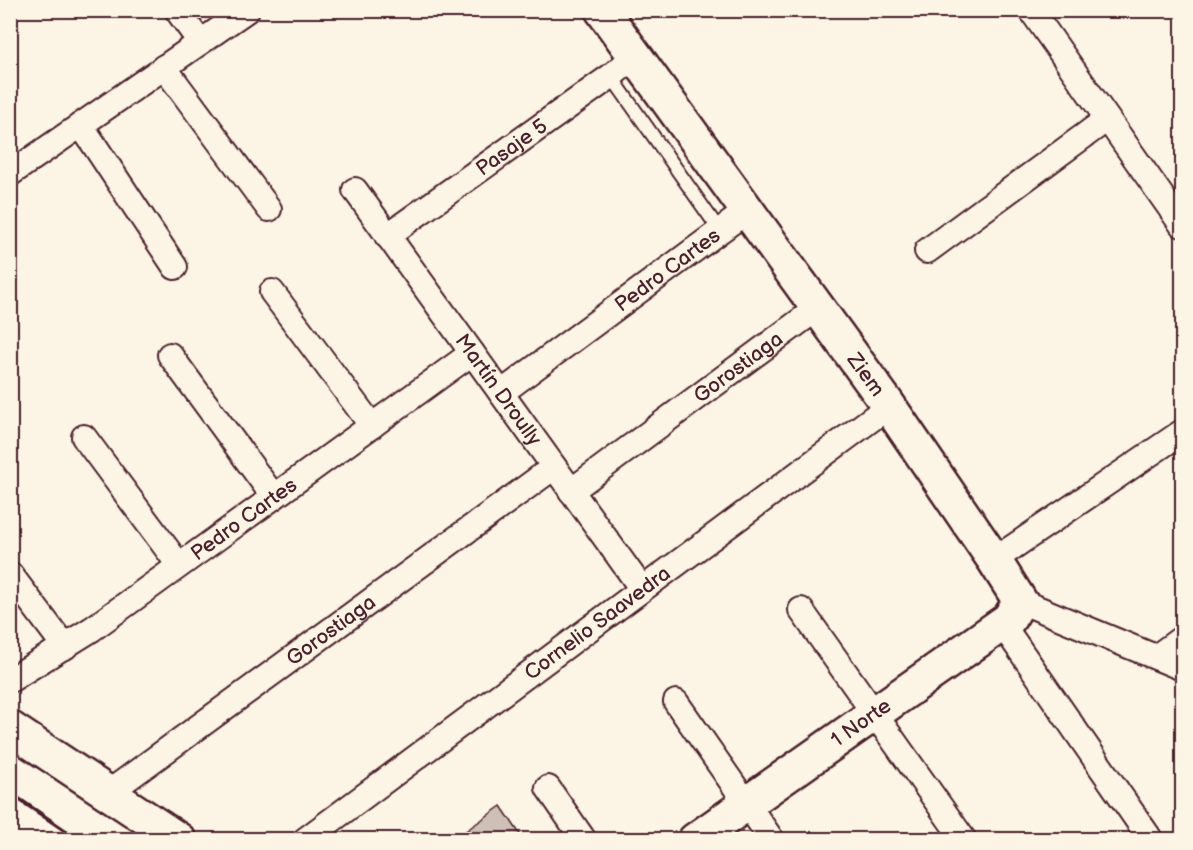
<svg xmlns="http://www.w3.org/2000/svg" width="1193" height="850" font-family="'Balsamiq Sans',sans-serif">
<defs>
<filter id="shadow"><feDropShadow dx="3.5" dy="6" stdDeviation="0" flood-color="#0004"/></filter>
</defs>
<rect width="100%" height="100%" fill="#fcf5e5"/>
<filter id="ink" filterUnits="userSpaceOnUse"><feTurbulence type="fractalNoise" baseFrequency=".0167" numOctaves="2"/><feDisplacementMap in="SourceGraphic" scale="12" xChannelSelector="R" yChannelSelector="G"/><feConvolveMatrix kernelMatrix="1 2 1 2 8 2 1 2 1" color-interpolation-filters="sRGB"/></filter>
<g filter="url(#ink)">
<!-- building -->
<polygon fill="#cfc0b7" stroke="#4a1f2b" stroke-width="1.5" filter="url(#shadow)" points="501,806 524,840 453,840"/>
<g fill="none" stroke-linecap="round" stroke-linejoin="round">
<defs>
<polyline id="lane" points="611,76 720,231"/>
<g id="street">
<polyline points="177,10 200,42"/>
<polyline points="1031,10 1182,225"/>
<polyline points="164,67 269,209"/>
<polyline points="81,125 175,267"/>
<polyline points="10,174 247,10"/>
<path id="s1" d="M355,190L642,589"/>
<path id="s2" d="M387,236L611,76L635,56"/>
<polyline points="927,251 1107,119"/>
<polyline points="272,292 372,426"/>
<polyline points="170,355 274,497"/>
<path id="s3" d="M501,393L748,210"/>
<polyline points="84,437 179,565"/>
<path id="s4" d="M571,491L819,307"/>
<polyline points="994,560 1182,432"/>
<polyline points="10,574 65,647"/>
<polyline points="1020,601 1182,668"/>
<polyline points="801,610 964,840"/>
<polyline points="1002,624 1151,840"/>
<polyline points="1156,657 1182,638"/>
<path id="s5" d="M10,680L92,629L472,353"/>
<polyline points="676,702 772,840"/>
<polyline points="548,788 584,840"/>
<path id="s6" d="M108,793L554,467"/>
<path id="s7" d="M305,840L889,406"/>
</g>
<g id="secondary">
<path id="s8" d="M602,10L889,406L994,560L1020,601L1009,619L695,840"/>
<polyline points="10,728 179,840"/>
</g>
</defs>
<!-- lane casing -->
<use href="#lane" stroke="#4a1f2b" stroke-width="16"/>
<!-- street casing -->
<use href="#street" stroke="#4a1f2b" stroke-width="28"/>
<!-- secondary casing -->
<use href="#secondary" stroke="#4a1f2b" stroke-width="38"/>
<!-- lane -->
<use href="#lane" stroke="#fcf5e5" stroke-width="12"/>
<!-- street -->
<use href="#street" stroke="#fcf5e5" stroke-width="24"/>
<!-- secondary -->
<use href="#secondary" stroke="#fcf5e5" stroke-width="33"/>
<!-- rail -->
<polyline stroke="#4a1f2b" stroke-width="4.5" points="10,793 79,840"/>
</g>
</g>
<g text-anchor="middle" dominant-baseline="central" stroke-width="4.5" stroke-linejoin="round" paint-order="stroke">
<!-- street labels -->
<g font-size="21" fill="#4a1f2b" stroke="#fcf5e5">
<text stroke="none"><textPath href="#s2" startOffset="153">Pasaje 5</textPath></text>
<text stroke="none"><textPath href="#s3" startOffset="207">Pedro Cartes</textPath></text>
<text stroke="none"><textPath href="#s4" startOffset="208">Gorostiaga</textPath></text>
<text stroke="none"><textPath href="#s8" startOffset="450">Ziem</textPath></text>
<text stroke="none"><textPath href="#s1" startOffset="246">Martín Droully</textPath></text>
<text stroke="none"><textPath href="#s5" startOffset="284">Pedro Cartes</textPath></text>
<text stroke="none"><textPath href="#s7" startOffset="364">Cornelio Saavedra</textPath></text>
<text stroke="none"><textPath href="#s6" startOffset="276">Gorostiaga</textPath></text>
<text transform="translate(861 723) rotate(-35)">1 Norte</text>
</g>
</g>
<!-- margin -->
<rect width="1193" height="850" fill="none" stroke="#fcf5e5" stroke-width="36"/>
<rect x="18" y="18" width="1157" height="814" fill="none" stroke="#4a1f2b" stroke-width="2" filter="url(#ink)"/>
</svg>
